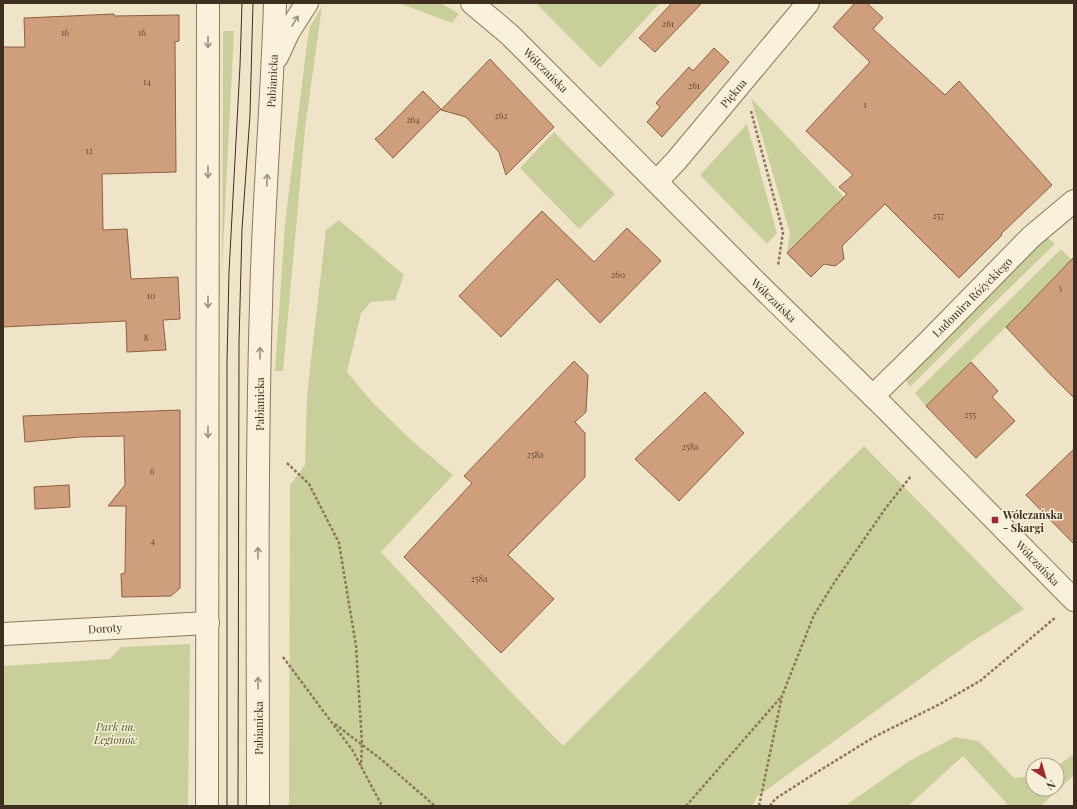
<svg xmlns="http://www.w3.org/2000/svg" width="1077" height="809" font-family="'Playfair Display',serif">
<rect width="100%" height="100%" fill="#f0e4c8"/>
<!-- green -->
<g fill="#c9cf9b">
<polygon points="399,3 441,3 459,14 452,23"/>
<polygon points="536,3 660,3 600,68"/>
<polygon points="322,6 305,129 283,371 275,371 285,224 307,43 310,27"/>
<polygon points="223,31 234,31 222,269"/>
<polygon points="751,98 844,197 787,253 790,233"/>
<polygon points="747,124 777,233 767,244 700,175"/>
<polygon points="554,132 615,194 579,229 520,168"/>
<polygon points="339,220 404,275 395,300 371,302 361,313 347,372 372,402 411,440 453,475 381,552 511,692 563,746 864,446 1024,609 968,644 757,797 752,806 289,806 290,485 305,465 307,395 326,230"/>
<polygon points="1046,236 1055,244 988,309 910,387 903,376"/>
<polygon points="1061,249 1072,260 1025,308 926,406 915,393"/>
<polygon points="190,644 188,806 3,806 3,666 110,659 121,647"/>
<polygon points="955,737 979,741 1014,778 1033,776 1033,789 1057,789 1057,766 1074,754 1074,775 1041,806 1009,806 963,756 908,806 845,806 909,761"/>
</g>
<!-- building -->
<g fill="#cf9f7d" stroke="#8d5f41">
<polygon points="672,3 702,3 655,52 639,38"/>
<polygon points="855,3 867,3 883,18 873,29 945,95 959,81 1052,185 1001,234 1002,235 959,278 885,204 842,246 844,259 835,266 824,264 811,277 787,253 847,194 839,187 853,175 806,131 870,62 833,27"/>
<polygon points="114,14 114,16 179,15 179,41 175,42 176,172 102,174 103,230 127,229 131,279 178,277 180,319 163,320 166,350 127,352 126,321 3,327 3,47 25,47 24,18"/>
<polygon points="714,48 729,62 662,137 647,122 660,107 656,103 689,67 693,71"/>
<polygon points="490,59 554,127 506,175 499,152 466,117 441,110"/>
<polygon points="423,91 441,109 393,158 375,139 381,134"/>
<polygon points="542,211 594,262 627,228 661,261 600,323 557,279 501,337 459,296"/>
<polygon points="1074,257 1074,398 1052,376 1006,327 1025,308"/>
<polygon points="574,361 588,375 586,412 575,422 585,433 585,477 508,555 554,599 501,653 404,557 472,483 464,476"/>
<polygon points="971,362 998,391 992,397 1015,421 976,458 926,406"/>
<polygon points="705,392 744,433 679,501 635,459"/>
<polygon points="180,410 180,588 171,596 122,597 121,574 125,573 126,506 108,506 125,485 124,436 80,437 25,442 23,416"/>
<polygon points="1074,449 1074,544 1026,495"/>
<polygon points="69,485 70,507 35,509 34,487"/>
</g>
<g fill="none" stroke-linecap="round" stroke-linejoin="round">
<defs>
<g id="minor">
<polyline points="657,181 676,161 808,3"/>
<polyline points="873,396 927,343 1031,237 1074,201"/>
<polyline points="3,634 208,623"/>
</g>
<g id="tertiary">
<polyline points="472,3 510,35 752,278 887,410 1074,600"/>
<polyline points="277,57 289,31 307,3"/>
<polyline points="207,806 208,3"/>
<path d="M258,806C258,639 256,472 261,305C263,205 272,104 275,3"/>
</g>
</defs>
<!-- minor casing -->
<use href="#minor" stroke="#8d765c" stroke-width="24"/>
<!-- tertiary casing -->
<use href="#tertiary" stroke="#8d765c" stroke-width="24"/>
<!-- path -->
<g stroke="#8d765c" stroke-width="2.5" stroke-dasharray="3 2" stroke-linecap="butt">
<polyline points="751,111 783,232 778,266"/>
<polyline points="287,463 309,484 339,543 356,646 362,744 361,766"/>
<polyline points="283,657 353,751 382,806"/>
<polyline points="335,724 382,760 435,806"/>
<polyline points="686,806 782,696"/>
<polyline points="759,806 782,696 814,615 836,580 885,509 911,476"/>
<polyline points="770,806 775,799 814,774 874,737 940,704 980,681 1056,617"/>
</g>
<!-- minor -->
<use href="#minor" stroke="#faf1dc" stroke-width="22"/>
<!-- tertiary -->
<use href="#tertiary" stroke="#faf1dc" stroke-width="22"/>
<!-- tram -->
<g stroke="#3d2e20" stroke-width="1">
<polyline points="227,806 227,362 229,272 240,66 242,3"/>
<polyline points="238,806 239,342 242,229 250,115 253,3"/>
</g>
</g>
<!-- one-way arrows -->
<defs><path id="oneway-shaft" d="M-6 0H5M1.5-3L5.5 0L1.5 3" fill="none" stroke-width="1.6" stroke-linecap="round" stroke-linejoin="round"/></defs>
<g stroke="#9c907e">
<use href="#oneway-shaft" transform="translate(295 21) rotate(-58)"/>
<use href="#oneway-shaft" transform="translate(208 42) rotate(90)"/>
<use href="#oneway-shaft" transform="translate(208 172) rotate(90)"/>
<use href="#oneway-shaft" transform="translate(267 180) rotate(-87)"/>
<use href="#oneway-shaft" transform="translate(208 302) rotate(90)"/>
<use href="#oneway-shaft" transform="translate(260 353) rotate(-89)"/>
<use href="#oneway-shaft" transform="translate(208 432) rotate(90)"/>
<use href="#oneway-shaft" transform="translate(258 553) rotate(-90)"/>
<use href="#oneway-shaft" transform="translate(258 683) rotate(-90)"/>
</g>
<!-- markers -->
<rect fill="#9e2a2b" stroke="#f7eed8" stroke-width="1.5" x="991" y="516" width="8" height="8" rx="2"/>
<g text-anchor="middle" dominant-baseline="central" stroke-width="3" stroke-linejoin="round" paint-order="stroke">
<!-- number labels -->
<g font-size="9" fill="#624a37">
<text x="668" y="23">261</text>
<text x="65" y="32">16</text>
<text x="142" y="32">16</text>
<text x="147" y="81">14</text>
<text x="694" y="85">261</text>
<text x="865" y="104">1</text>
<text x="501" y="115">262</text>
<text x="413" y="119">264</text>
<text x="89" y="150">12</text>
<text x="938" y="215">257</text>
<text x="618" y="274">260</text>
<text x="1060" y="287">3</text>
<text x="151" y="295">10</text>
<text x="146" y="337">8</text>
<text x="970" y="414">255</text>
<text x="690" y="446">258a</text>
<text x="535" y="454">258a</text>
<text x="152" y="471">6</text>
<text x="153" y="540">4</text>
<text x="479" y="578">258a</text>
</g>
<!-- street labels -->
<g font-size="11" fill="#3d2e20" stroke="#f7eed8">
<text transform="translate(546 70) rotate(45)">Wólczańska</text>
<text transform="translate(272 81) rotate(-87)">Pabianicka</text>
<text transform="translate(733 93) rotate(-50)">Piękna</text>
<text transform="translate(972 297) rotate(-45)">Ludomira Różyckiego</text>
<text transform="translate(774 300) rotate(44)">Wólczańska</text>
<text transform="translate(259 404) rotate(-90)">Pabianicka</text>
<text transform="translate(1038 563) rotate(46)">Wólczańska</text>
<text transform="translate(105 628) rotate(-3)">Doroty</text>
<text transform="translate(258 728) rotate(-90)">Pabianicka</text>
</g>
<!-- poi labels -->
<g font-size="11" font-weight="bold" fill="#3d2e20" stroke="#f7eed8" text-anchor="start">
<text x="1003" y="514">Wólczańska<tspan x="1003" dy="13">- Skargi</tspan></text>
</g>
<!-- park labels -->
<g font-size="11" font-style="italic" fill="#4d5a26" stroke="#f7eed8">
<text x="116" y="726">Park im.<tspan x="116" dy="13">Legionów</tspan></text>
</g>
</g>
<!-- border -->
<rect width="1077" height="809" fill="none" stroke="#3d2e20" stroke-width="8"/>
<!-- north arrow -->
<g transform="translate(1045 777) rotate(143)"><circle r="19" fill="#f7eed8" stroke="#ada18e"/>
<path d="M0-3L7 15L0 10L-7 15Z" fill="#9e2a2b"/>
<text y="-6" font-size="11" font-weight="bold" text-anchor="middle" fill="#3d2e20">N</text>
</g>
</svg>
